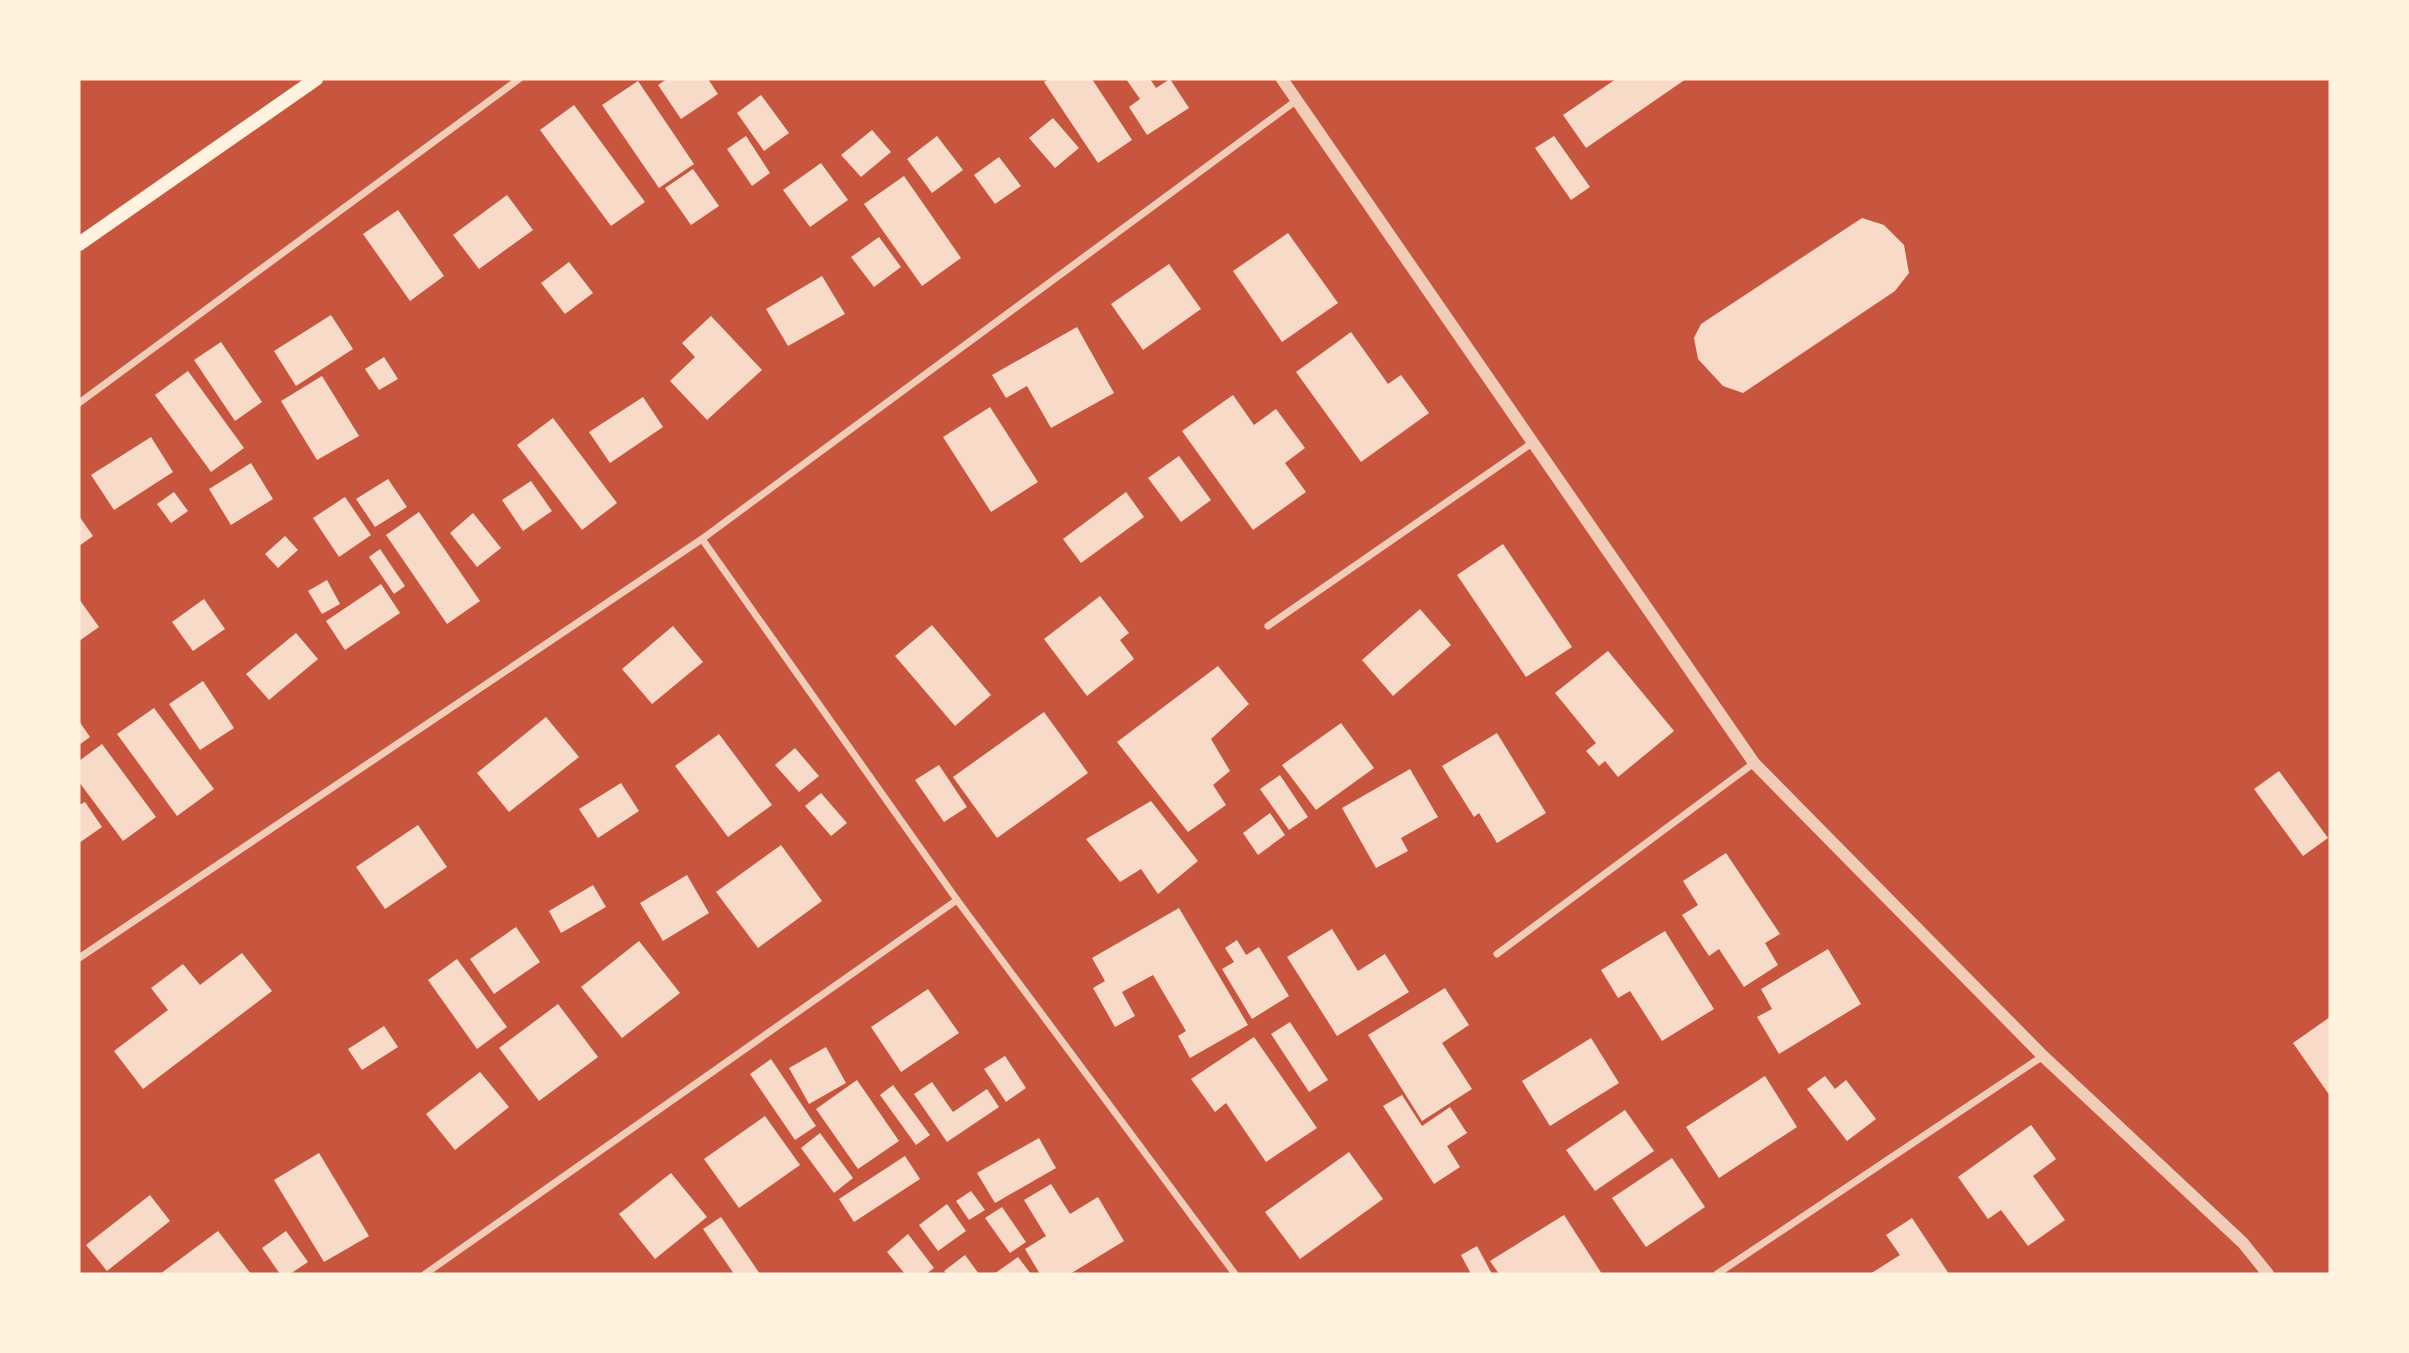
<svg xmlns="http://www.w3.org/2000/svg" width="2409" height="1353" font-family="Lato,sans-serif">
<rect width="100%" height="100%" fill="#c8553d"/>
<!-- building -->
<g fill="#f7dbc8">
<polygon points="667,79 708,79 718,94 681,119 658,85"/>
<polygon points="1049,79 1092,79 1132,140 1098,163 1044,82"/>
<polygon points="1126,79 1150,79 1156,88 1170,79 1189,108 1147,135 1129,107 1140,99"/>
<polygon points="1616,79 1686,79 1586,148 1563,115"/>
<polygon points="638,81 694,164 659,188 602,105"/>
<polygon points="761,95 789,133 764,151 737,113"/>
<polygon points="574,105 645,202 611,226 540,130"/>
<polygon points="1053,118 1079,148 1055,168 1029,138"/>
<polygon points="872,130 891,152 861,177 841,155"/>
<polygon points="746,136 770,173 752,186 727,149"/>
<polygon points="937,136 963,170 932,193 907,159"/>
<polygon points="1554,136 1590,187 1571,200 1535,148"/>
<polygon points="999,157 1021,186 995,204 974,175"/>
<polygon points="821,163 848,200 810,227 783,190"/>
<polygon points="693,169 719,206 691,225 665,188"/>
<polygon points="904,176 961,258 922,286 864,204"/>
<polygon points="507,195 533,230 479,269 453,235"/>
<polygon points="398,210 444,276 410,301 363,234"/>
<polygon points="1862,218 1884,225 1904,245 1909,273 1895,291 1743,393 1723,386 1698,359 1694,338 1701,324"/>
<polygon points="1288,233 1338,303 1282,342 1233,271"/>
<polygon points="879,237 901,267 874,287 851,257"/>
<polygon points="569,262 593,293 565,314 541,283"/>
<polygon points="1169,264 1201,309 1143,350 1111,304"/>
<polygon points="822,276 845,314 788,346 766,309"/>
<polygon points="331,315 353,349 296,386 274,351"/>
<polygon points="711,316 762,370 707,420 670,381 695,357 682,343"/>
<polygon points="1077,327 1114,393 1051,428 1027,386 1006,398 992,375"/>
<polygon points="1351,332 1388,384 1401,375 1429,413 1361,462 1296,372"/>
<polygon points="221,342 262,402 235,421 194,360"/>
<polygon points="384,357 398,379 379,390 365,369"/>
<polygon points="188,371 244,448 211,472 155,395"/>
<polygon points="322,376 359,436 317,460 281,401"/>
<polygon points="1233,395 1254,425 1276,409 1305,448 1285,463 1306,492 1253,530 1182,431"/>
<polygon points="643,397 663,427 610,463 589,432"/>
<polygon points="990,407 1038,482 991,512 943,437"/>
<polygon points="553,418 617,503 582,530 517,445"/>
<polygon points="151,437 173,472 114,510 91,475"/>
<polygon points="1179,456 1211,500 1181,522 1148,478"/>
<polygon points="251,463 273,499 231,525 209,489"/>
<polygon points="388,479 407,507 375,527 356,499"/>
<polygon points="531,481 552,511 523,531 502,500"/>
<polygon points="174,492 188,511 171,523 157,504"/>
<polygon points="1126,492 1144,517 1081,563 1063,539"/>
<polygon points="345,497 371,535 339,557 313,518"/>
<polygon points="419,512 480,601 447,624 386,535"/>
<polygon points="473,513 501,548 477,567 450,533"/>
<polygon points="79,516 93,536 79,546"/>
<polygon points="285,536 298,550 278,568 265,554"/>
<polygon points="1503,544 1572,647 1526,677 1457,575"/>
<polygon points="380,549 405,586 394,594 369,557"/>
<polygon points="327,580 340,604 322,614 308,591"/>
<polygon points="381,584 400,613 345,650 326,621"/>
<polygon points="1100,596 1129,633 1120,640 1134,659 1087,696 1044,639"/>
<polygon points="79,599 99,627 79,641"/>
<polygon points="204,599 225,629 193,651 172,622"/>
<polygon points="1420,609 1451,645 1393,696 1362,660"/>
<polygon points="932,625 991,695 955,726 895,656"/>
<polygon points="673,626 703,662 652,704 622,669"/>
<polygon points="296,633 318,659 269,700 246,674"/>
<polygon points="1608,651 1674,731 1618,777 1605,761 1599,766 1586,751 1596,743 1555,693"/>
<polygon points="1218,666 1249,704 1211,739 1230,771 1213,785 1226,805 1188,832 1117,742"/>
<polygon points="203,681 234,728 200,750 169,704"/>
<polygon points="154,708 214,789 177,816 117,734"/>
<polygon points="1044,712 1088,773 997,838 953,777"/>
<polygon points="546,717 579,757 509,812 477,773"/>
<polygon points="79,721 90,737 79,745"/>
<polygon points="1341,723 1374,768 1316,810 1282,765"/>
<polygon points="1497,733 1546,813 1497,843 1479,813 1474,817 1442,766"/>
<polygon points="719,734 772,805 728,837 675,766"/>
<polygon points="102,744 156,817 123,841 79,782 79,761"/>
<polygon points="795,748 819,776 799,792 775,765"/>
<polygon points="939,765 967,807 944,822 915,780"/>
<polygon points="1410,769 1438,817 1401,838 1408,851 1376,868 1342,808"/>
<polygon points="2279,771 2328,838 2303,856 2254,789"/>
<polygon points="1280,775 1308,817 1289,830 1260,789"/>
<polygon points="621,783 639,811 598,838 579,809"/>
<polygon points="821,793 847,823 831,836 805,806"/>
<polygon points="1151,801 1198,861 1158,894 1141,869 1120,882 1086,839"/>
<polygon points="85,802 102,827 79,843 79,805"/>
<polygon points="1270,813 1285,835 1258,855 1243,833"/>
<polygon points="418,825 447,867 385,909 356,867"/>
<polygon points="781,845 822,901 758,948 716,892"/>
<polygon points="1726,853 1780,934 1765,943 1778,965 1744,987 1719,949 1709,956 1682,915 1698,905 1683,881"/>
<polygon points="687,875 709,913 663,941 640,903"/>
<polygon points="593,885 606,907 561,933 549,911"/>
<polygon points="1179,908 1248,1025 1190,1058 1178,1036 1186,1031 1153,975 1122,992 1135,1016 1115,1027 1093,988 1105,981 1092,958"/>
<polygon points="516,927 540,962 494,994 470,959"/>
<polygon points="1332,929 1358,971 1385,954 1409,992 1337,1036 1287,957"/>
<polygon points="1665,931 1714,1009 1662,1041 1630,991 1618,998 1601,970"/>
<polygon points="1237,940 1246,955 1259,947 1289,996 1252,1019 1222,969 1234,962 1225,948"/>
<polygon points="639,941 680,993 622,1038 581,987"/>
<polygon points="1828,949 1861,1004 1779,1054 1757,1017 1772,1009 1761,989"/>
<polygon points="242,953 272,991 143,1089 114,1051 168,1010 151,988 183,964 200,985"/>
<polygon points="457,959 507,1027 477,1049 428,980"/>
<polygon points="1445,988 1469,1025 1442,1043 1472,1089 1422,1121 1368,1035"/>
<polygon points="928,989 959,1033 901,1072 871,1027"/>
<polygon points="558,1004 598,1057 539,1101 499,1048"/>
<polygon points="2330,1017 2330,1096 2293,1043"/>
<polygon points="1290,1022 1328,1080 1309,1092 1271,1034"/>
<polygon points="384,1026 398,1047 362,1070 348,1049"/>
<polygon points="1254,1037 1317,1128 1266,1162 1226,1103 1215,1112 1191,1079"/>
<polygon points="1591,1038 1619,1083 1550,1126 1522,1081"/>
<polygon points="826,1047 846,1083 809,1104 789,1068"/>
<polygon points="1005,1056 1026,1088 1006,1102 984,1069"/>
<polygon points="771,1059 816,1126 795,1140 750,1074"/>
<polygon points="480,1072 509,1107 455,1150 426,1114"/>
<polygon points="1765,1076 1797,1127 1719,1178 1686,1127"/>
<polygon points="1825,1076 1835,1089 1846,1080 1876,1119 1847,1141 1807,1089"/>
<polygon points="857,1080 899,1141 858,1169 816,1109"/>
<polygon points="932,1082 953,1112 987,1089 999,1107 947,1142 914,1094"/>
<polygon points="893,1085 930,1135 916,1145 880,1095"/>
<polygon points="1402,1095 1422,1126 1450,1107 1467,1133 1447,1146 1460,1167 1434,1184 1383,1106"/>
<polygon points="1625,1110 1654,1151 1595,1191 1566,1150"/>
<polygon points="765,1116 800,1165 739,1208 704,1159"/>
<polygon points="2031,1125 2056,1159 2033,1176 2065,1220 2028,1246 2001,1210 1988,1219 1958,1177"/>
<polygon points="820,1133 853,1178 834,1193 801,1148"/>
<polygon points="1039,1138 1056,1168 995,1203 977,1173"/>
<polygon points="1349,1152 1383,1199 1300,1259 1265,1212"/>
<polygon points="319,1153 369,1236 324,1262 274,1180"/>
<polygon points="905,1156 920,1179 854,1222 839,1199"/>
<polygon points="1672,1158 1705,1207 1646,1247 1612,1198"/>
<polygon points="671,1173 707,1217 655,1259 619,1214"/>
<polygon points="1051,1184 1070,1214 1098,1197 1124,1241 1070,1274 1040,1274 1025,1249 1046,1236 1024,1200"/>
<polygon points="971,1191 985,1210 969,1220 956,1201"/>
<polygon points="150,1195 170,1221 107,1271 86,1245"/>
<polygon points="947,1204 966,1231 938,1251 919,1225"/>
<polygon points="1002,1207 1026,1242 1010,1253 985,1218"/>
<polygon points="1564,1215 1602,1274 1499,1274 1490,1261"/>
<polygon points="721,1217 760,1274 734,1274 703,1229"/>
<polygon points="1912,1218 1949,1274 1870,1274 1900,1255 1886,1235"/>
<polygon points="218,1231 251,1274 160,1274"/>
<polygon points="286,1231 308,1262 290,1274 280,1274 262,1248"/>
<polygon points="908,1234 934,1268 926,1274 905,1274 887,1252"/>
<polygon points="1477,1246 1492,1274 1471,1274 1461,1255"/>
<polygon points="965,1255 979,1274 947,1274 944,1271"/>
<polygon points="1018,1257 1031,1274 994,1274"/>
</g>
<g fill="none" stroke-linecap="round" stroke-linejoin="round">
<!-- minor -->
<g stroke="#f1ccb7" stroke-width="7">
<polyline points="79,403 519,79"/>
<polyline points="702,539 957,900 1235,1274"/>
<polyline points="1268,626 1532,443"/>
<polyline points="1497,954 1754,763"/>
<polyline points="79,958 702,539 1297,100"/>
<polyline points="425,1274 957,900"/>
<polyline points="1717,1274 2043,1056"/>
</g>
<!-- tertiary -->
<polyline stroke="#f1ccb7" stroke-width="12" points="1282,79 1754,763 2043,1056 2243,1243 2268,1274"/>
<!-- secondary -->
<polyline stroke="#fff3e0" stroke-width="14" points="79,244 316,79"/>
</g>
<!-- border -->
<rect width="2409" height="1353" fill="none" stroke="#fff3e0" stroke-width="161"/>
</svg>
